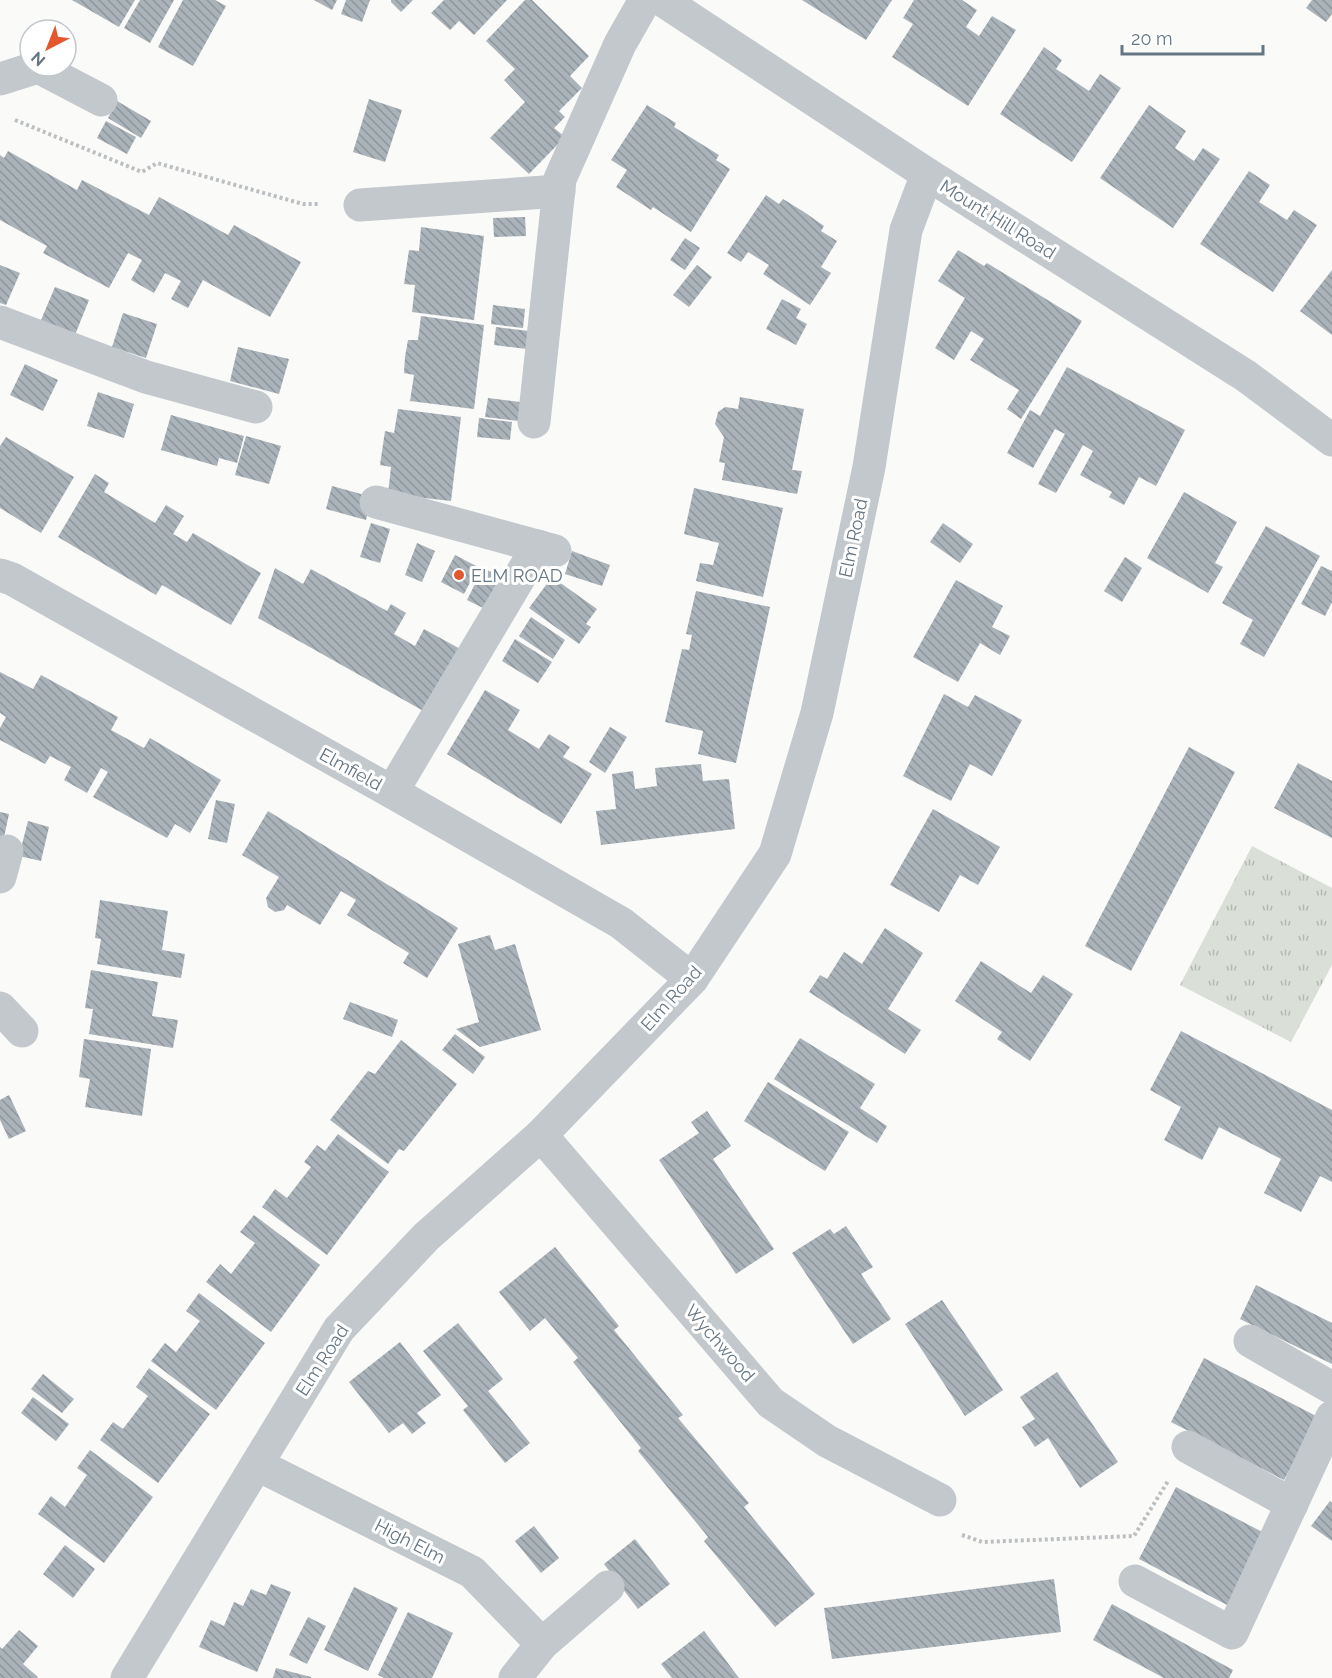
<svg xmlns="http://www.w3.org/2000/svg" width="1332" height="1678" font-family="Raleway,sans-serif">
<defs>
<pattern id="grass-tufts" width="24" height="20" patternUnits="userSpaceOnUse" patternTransform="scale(1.5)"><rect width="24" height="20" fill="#dadfd7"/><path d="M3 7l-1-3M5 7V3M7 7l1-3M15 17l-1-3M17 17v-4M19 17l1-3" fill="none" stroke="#b4b9b4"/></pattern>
<pattern id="building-back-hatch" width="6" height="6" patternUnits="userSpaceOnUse" patternTransform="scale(1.5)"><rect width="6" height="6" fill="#aab3b9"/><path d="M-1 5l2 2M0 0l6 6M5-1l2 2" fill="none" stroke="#8e969c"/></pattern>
</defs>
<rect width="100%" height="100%" fill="#fafaf8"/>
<!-- grass -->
<polygon fill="url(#grass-tufts)" points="1252,846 1332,888 1332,965 1291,1042 1180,985"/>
<!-- building -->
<g fill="url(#building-back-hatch)">
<polygon points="72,0 135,0 119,27"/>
<polygon points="140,0 174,0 150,43 124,28"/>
<polygon points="183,0 215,0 226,6 193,66 158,47"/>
<polygon points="314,0 337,0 332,10"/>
<polygon points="346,0 370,0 362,22 341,14"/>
<polygon points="391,0 413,0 401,12 391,2"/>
<polygon points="444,0 507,0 474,35 459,21 450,30 431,13"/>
<polygon points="525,0 532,0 589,56 570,76 582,88 559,111 565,117 554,128 565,137 529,174 490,138 525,102 504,80 515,69 486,41"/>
<polygon points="802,0 892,0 866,40"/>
<polygon points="914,0 962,0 977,10 966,27 979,36 992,16 1016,30 968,106 892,57 913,24 903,18"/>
<polygon points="1312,0 1332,0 1332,14 1326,22 1306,8"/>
<polygon points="1044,47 1062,60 1056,69 1089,91 1100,74 1121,88 1072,162 1000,114"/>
<polygon points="369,99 402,110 385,162 353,152"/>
<polygon points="117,101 151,121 141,138 108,118"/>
<polygon points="647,105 676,123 674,127 719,155 716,160 730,169 691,232 653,207 651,210 616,187 627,170 611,160"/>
<polygon points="1149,105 1186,131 1175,148 1194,161 1203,148 1220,159 1173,228 1100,178"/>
<polygon points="106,121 136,137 127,154 97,138"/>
<polygon points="8,151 77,190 82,180 149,215 159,197 228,235 234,225 301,262 270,317 203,280 188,308 171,299 181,281 165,273 154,293 131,280 142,260 128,253 109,288 43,253 47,246 0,220 0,155 4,158"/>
<polygon points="1249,171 1270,185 1259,202 1287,220 1294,210 1317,225 1273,292 1200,244"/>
<polygon points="766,195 779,204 783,199 804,212 824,226 821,231 837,241 821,267 831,273 810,305 763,274 769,265 748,252 741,262 727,253"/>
<polygon points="525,217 526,236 494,237 493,218"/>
<polygon points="421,227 484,236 474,320 412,312 415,285 404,284 409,250 419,251"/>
<polygon points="685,238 700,248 685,270 670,260"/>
<polygon points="958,250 984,266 987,263 1082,321 1021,419 1007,409 1019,390 970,360 984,339 971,331 954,360 935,348 965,298 938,281"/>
<polygon points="0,265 20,273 6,305 0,303"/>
<polygon points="697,265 712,277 689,307 673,295"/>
<polygon points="1332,270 1332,335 1300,311"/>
<polygon points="55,287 89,300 75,335 41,320"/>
<polygon points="782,299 801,309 796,318 807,324 796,345 766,329"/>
<polygon points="493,305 525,309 523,328 491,324"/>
<polygon points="123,313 157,324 146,358 112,347"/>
<polygon points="421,316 484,325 474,409 410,401 414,375 404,373 405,357 408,340 418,340"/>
<polygon points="496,327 529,331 527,349 494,345"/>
<polygon points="238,347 289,359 279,394 230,381"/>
<polygon points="25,364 58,380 43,411 10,395"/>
<polygon points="1067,367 1185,430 1156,486 1139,477 1124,505 1109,497 1112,492 1080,475 1093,451 1083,445 1056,493 1038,484 1065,434 1055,429 1033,468 1007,453 1030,410 1040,416"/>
<polygon points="98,392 134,404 124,438 87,426"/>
<polygon points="740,397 804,409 792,470 802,471 797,494 722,480 725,463 719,462 724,437 715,424 718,412 725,407 738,409"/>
<polygon points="488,398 520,402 518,421 485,417"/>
<polygon points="398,409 461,417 451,501 388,494 391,467 380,465 385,431 394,433"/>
<polygon points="171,415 244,436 237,463 219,458 217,466 161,450"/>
<polygon points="479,418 512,422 510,440 477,437"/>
<polygon points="246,436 281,446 269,484 235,475"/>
<polygon points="6,437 74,477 41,533 0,508 0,446"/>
<polygon points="95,474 109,483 104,492 155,523 166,505 184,516 173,534 187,542 193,533 261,573 231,625 162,585 156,595 58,537"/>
<polygon points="332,486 372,497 366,520 326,509"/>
<polygon points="694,488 783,508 763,597 696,581 700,563 713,565 719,543 684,534"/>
<polygon points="1184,492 1237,522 1215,563 1223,567 1208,593 1147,558"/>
<polygon points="371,523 390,529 380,563 360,557"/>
<polygon points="943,523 973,544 960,563 930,542"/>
<polygon points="1266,526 1320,556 1264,657 1240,644 1253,620 1222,603"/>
<polygon points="417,543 435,551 422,582 405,575"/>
<polygon points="572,551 610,565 602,586 565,574"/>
<polygon points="455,555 478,567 464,594 441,582"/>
<polygon points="1125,557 1142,568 1122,602 1104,591"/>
<polygon points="1321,566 1332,571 1332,602 1325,616 1301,604"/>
<polygon points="275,568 303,584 311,569 387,611 391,604 406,613 394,634 415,646 424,629 462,650 427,713 258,618"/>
<polygon points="483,568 501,577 485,609 467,600"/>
<polygon points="552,577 597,609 586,624 591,627 579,644 529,608"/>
<polygon points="956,580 1003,606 992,627 1010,636 1000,655 980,643 958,682 913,657"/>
<polygon points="696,591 770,607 736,763 698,754 703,731 665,722 682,649 689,650 692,635 686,634"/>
<polygon points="531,617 565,640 553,659 519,636"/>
<polygon points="515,639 552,662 538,683 502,661"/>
<polygon points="0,672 33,689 41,675 118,717 111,730 144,748 150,738 221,780 190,833 175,824 167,838 93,797 108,772 101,768 87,793 64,780 71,767 50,756 45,764 0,740 0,728 6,717 0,713"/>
<polygon points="485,690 520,710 508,730 539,749 549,734 570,747 563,757 592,774 561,824 447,754"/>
<polygon points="944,694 968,707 975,695 1022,720 992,776 970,764 951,801 903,776"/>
<polygon points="610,727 627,737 605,773 589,762"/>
<polygon points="1189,747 1235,772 1131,971 1085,946"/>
<polygon points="1298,763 1332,781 1332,838 1274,808"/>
<polygon points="701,764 703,781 729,779 735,829 601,845 596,811 616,809 612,774 633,771 635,789 657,786 655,768"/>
<polygon points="216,800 235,804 227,843 208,839"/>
<polygon points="933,809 1000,847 978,885 960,875 939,912 890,885"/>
<polygon points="268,811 458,928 427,978 403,963 409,953 347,915 356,900 341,891 320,925 287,905 284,910 275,912 268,907 266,898 279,877 242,855"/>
<polygon points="0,812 9,814 1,851 0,851"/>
<polygon points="28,821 49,827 41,861 19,856"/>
<polygon points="100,900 168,911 162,950 185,954 181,978 97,964 101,939 95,938"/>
<polygon points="885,928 923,953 888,1009 921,1030 905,1054 809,992 820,975 827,979 844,952 862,964"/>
<polygon points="490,935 495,950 515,944 541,1030 480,1047 456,1029 479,1022 458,944"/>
<polygon points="981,961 1031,993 1043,975 1073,994 1030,1061 997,1039 1002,1032 955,1001"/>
<polygon points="91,970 158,982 152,1016 178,1020 173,1048 89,1034 93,1009 85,1008"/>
<polygon points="350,1002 398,1020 392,1037 343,1019"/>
<polygon points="1181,1031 1332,1110 1332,1182 1320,1176 1301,1212 1264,1193 1281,1159 1219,1127 1202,1160 1164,1140 1181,1107 1150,1090"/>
<polygon points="455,1034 485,1057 473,1074 442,1050"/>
<polygon points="800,1038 875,1084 860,1108 887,1126 877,1143 774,1079"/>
<polygon points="84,1039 151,1049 142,1116 85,1107 90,1079 79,1077"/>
<polygon points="401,1040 457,1084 404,1151 399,1149 388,1164 330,1120 368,1071 375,1074"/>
<polygon points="768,1082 849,1132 825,1171 744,1121"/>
<polygon points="9,1095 26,1131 9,1139 0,1120 0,1100"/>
<polygon points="707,1111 731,1146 713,1159 774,1249 736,1274 659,1160 699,1133 691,1122"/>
<polygon points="338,1134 389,1172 327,1255 262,1207 275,1189 287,1198 311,1167 304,1162 317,1145 325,1151"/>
<polygon points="254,1215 320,1265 271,1332 206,1282 220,1264 231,1274 255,1243 240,1232"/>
<polygon points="846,1226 873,1267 861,1274 891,1319 853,1344 792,1253 830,1229 834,1234"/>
<polygon points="555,1247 619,1326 614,1330 683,1415 678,1418 749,1503 744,1507 815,1594 775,1627 704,1541 708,1537 638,1451 641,1448 573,1362 578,1358 545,1318 530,1331 499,1292"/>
<polygon points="1256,1285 1332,1323 1332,1364 1240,1319"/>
<polygon points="199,1293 265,1343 216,1410 151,1361 165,1343 176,1352 200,1321 186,1311"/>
<polygon points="942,1300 1003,1390 965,1416 905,1324"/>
<polygon points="458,1323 503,1379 488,1391 530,1443 505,1463 463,1410 468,1406 423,1351"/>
<polygon points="400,1342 441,1395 417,1413 426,1423 412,1434 403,1423 389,1433 349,1382"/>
<polygon points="1204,1358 1318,1417 1284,1480 1171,1422"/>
<polygon points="149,1368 210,1414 158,1483 100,1440 113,1422 123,1429 148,1396 136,1387"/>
<polygon points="1057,1372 1118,1462 1080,1488 1048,1438 1035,1447 1022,1427 1035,1419 1020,1397"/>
<polygon points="43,1374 74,1399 62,1413 31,1389"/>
<polygon points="33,1397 69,1424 56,1441 21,1413"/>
<polygon points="90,1450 153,1497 104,1563 38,1514 51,1496 65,1507 87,1475 77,1468"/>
<polygon points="1176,1487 1268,1535 1231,1607 1139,1559"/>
<polygon points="1330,1501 1332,1503 1332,1541 1311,1526"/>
<polygon points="534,1526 559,1558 541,1573 515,1541"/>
<polygon points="635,1539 670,1584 638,1609 604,1564"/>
<polygon points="65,1545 95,1569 73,1598 43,1574"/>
<polygon points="1054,1579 1061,1632 832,1659 824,1608"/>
<polygon points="271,1584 291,1592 257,1672 199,1647 211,1620 224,1626 234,1602 243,1606 251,1589 266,1595"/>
<polygon points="354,1587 398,1608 368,1671 324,1650"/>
<polygon points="1112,1604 1233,1670 1229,1678 1164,1678 1093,1640"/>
<polygon points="408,1612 453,1633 432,1678 384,1678 378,1675"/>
<polygon points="308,1617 326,1626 307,1664 289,1655"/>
<polygon points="19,1630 38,1646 23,1664 38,1677 37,1678 0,1678 0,1647 2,1649"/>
<polygon points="704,1631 739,1678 672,1678 661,1664"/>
<polygon points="276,1668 311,1677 311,1678 273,1678"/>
</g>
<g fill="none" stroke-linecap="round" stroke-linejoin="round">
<!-- path -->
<g stroke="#bbbfc2" stroke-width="4" stroke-dasharray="3 3" stroke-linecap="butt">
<polyline points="15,120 142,172 157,163 303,204 318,204"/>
<polyline points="962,1535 982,1542 1134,1536 1168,1481"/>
</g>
<!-- minor -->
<g stroke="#c3c8cc" stroke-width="33">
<polyline points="662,0 927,174 1246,376 1332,440"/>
<polyline points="0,79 38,67 101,100"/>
<polyline points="360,205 559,191"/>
<polyline points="0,322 146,377 256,407"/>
<polyline points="534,422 560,179 620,44 645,0"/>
<polyline points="376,502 555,551"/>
<polyline points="0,575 12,579 392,792 621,923 692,979"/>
<polyline points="392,792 538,546"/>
<polyline points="0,877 7,851"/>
<polyline points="0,1008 22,1031"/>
<polyline points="541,1135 771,1403 827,1441 940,1500"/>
<polyline points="1250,1341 1332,1388"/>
<polyline points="1188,1447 1292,1504"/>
<polyline points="258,1465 472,1572 542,1644"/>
<polyline points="1135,1581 1232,1633 1332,1417"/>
<polyline points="127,1678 339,1329 426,1237 541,1135 692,979 775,854 817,713 869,467 906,230 927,174"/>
<polyline points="515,1678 542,1644 608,1587"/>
</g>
</g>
<!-- markers -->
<circle fill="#e4572e" stroke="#fff" stroke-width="2" cx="459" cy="575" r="6"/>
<g text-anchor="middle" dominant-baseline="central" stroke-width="6" stroke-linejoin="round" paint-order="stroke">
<!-- street labels -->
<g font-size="18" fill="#657683" stroke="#fff">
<text transform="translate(998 219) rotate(32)">Mount Hill Road</text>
<text transform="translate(853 538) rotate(-78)">Elm Road</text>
<text transform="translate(351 769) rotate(29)">Elmfield</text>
<text transform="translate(671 998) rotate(-48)">Elm Road</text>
<text transform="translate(720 1343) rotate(49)">Wychwood</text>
<text transform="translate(322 1360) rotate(-57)">Elm Road</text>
<text transform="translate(410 1541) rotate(27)">High Elm</text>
</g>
<!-- poi labels -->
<g font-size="18" fill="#657683" stroke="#fff" text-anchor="start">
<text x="471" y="575">ELM ROAD</text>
</g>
</g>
<!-- north arrow -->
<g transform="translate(48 48) rotate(222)"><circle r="28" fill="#ffffff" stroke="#c1c8cd" stroke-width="1.5"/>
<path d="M0-4.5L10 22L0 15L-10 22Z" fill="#e4572e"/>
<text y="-9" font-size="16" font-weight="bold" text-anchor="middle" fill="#657683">N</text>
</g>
<!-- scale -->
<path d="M1122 45v9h141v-9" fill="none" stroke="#657683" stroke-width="3"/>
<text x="1131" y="45" font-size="18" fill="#657683" stroke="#ffffff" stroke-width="4.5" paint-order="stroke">20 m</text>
</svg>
